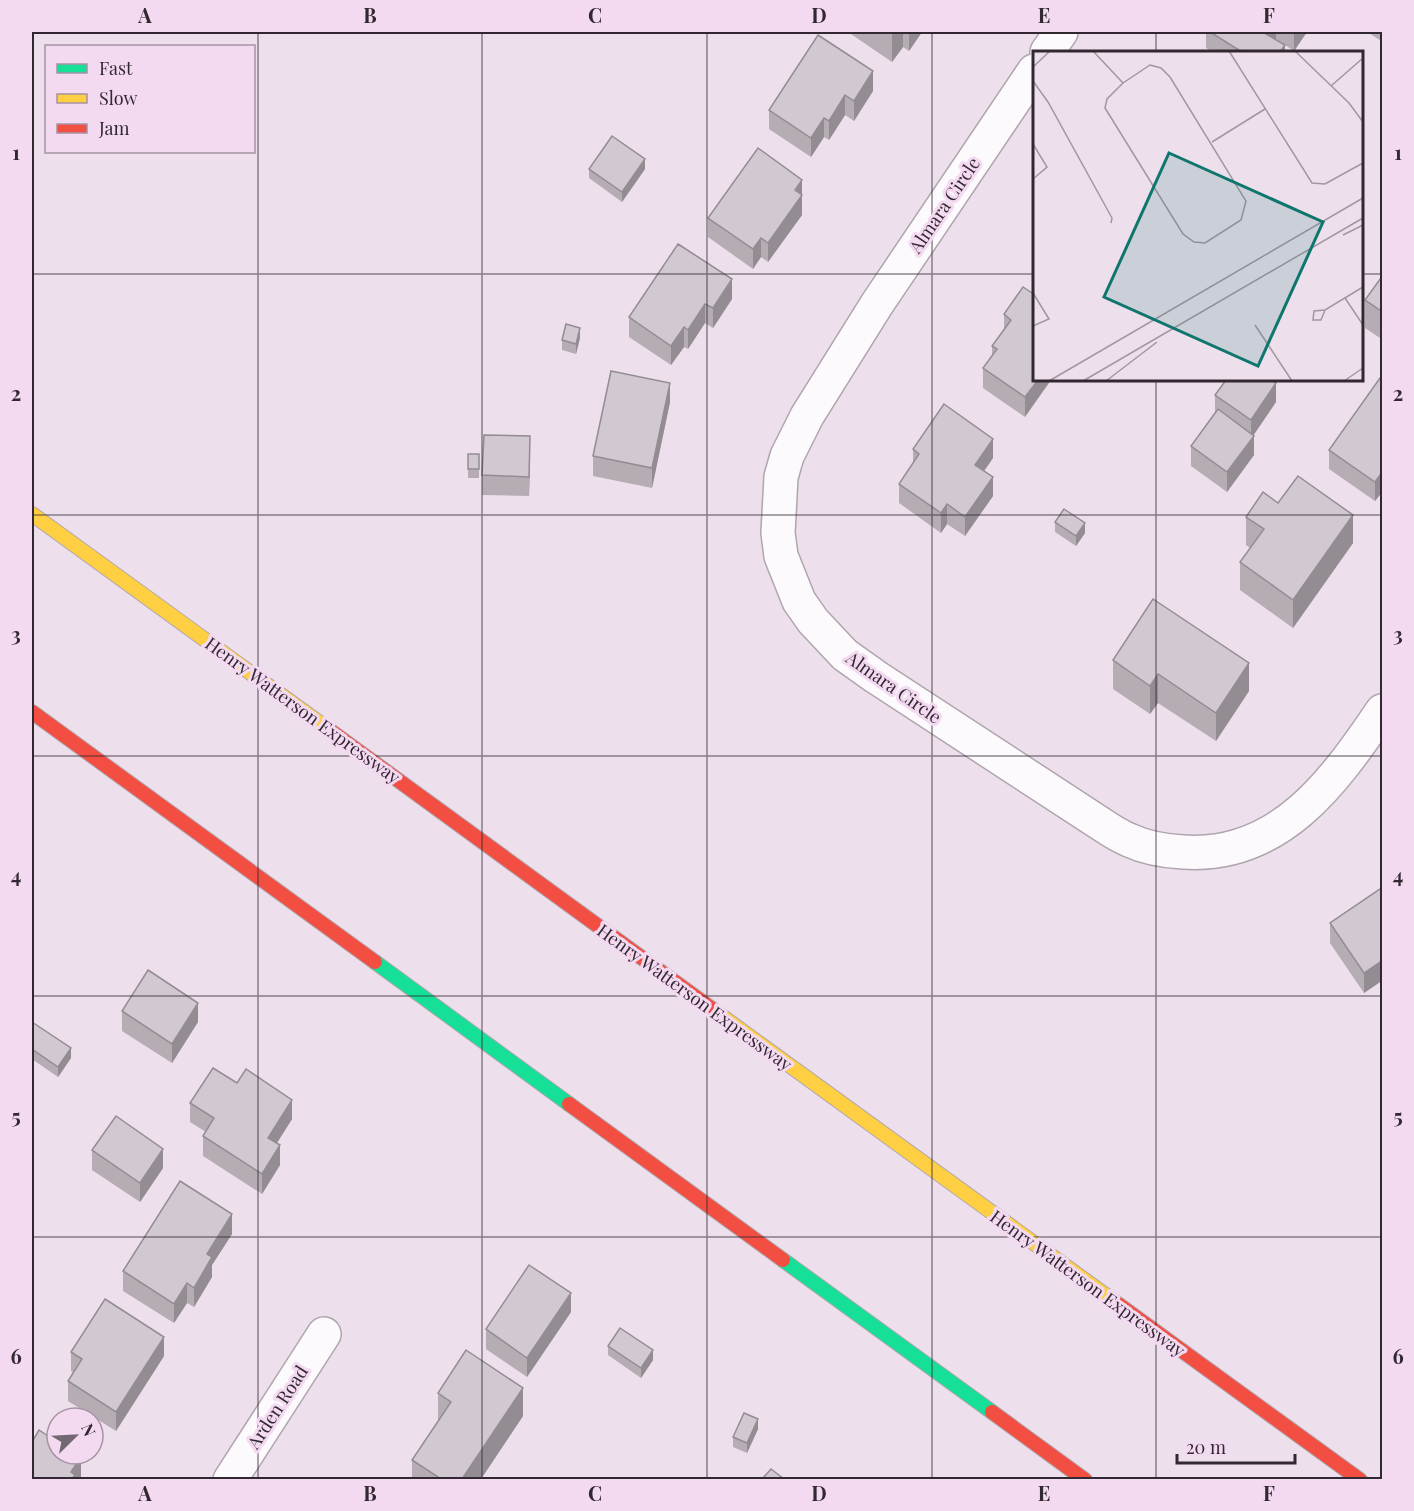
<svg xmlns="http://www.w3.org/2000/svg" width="1414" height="1511" font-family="'Playfair Display',serif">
<rect width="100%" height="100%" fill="#ede0ec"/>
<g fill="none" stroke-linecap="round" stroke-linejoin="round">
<defs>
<g id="street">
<polyline points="1047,52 1061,32"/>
<path d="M1034,71L877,304L807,416L787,456L781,477L778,533L781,556L799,601L813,621L845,655L876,677L1101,824C1110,830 1119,836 1129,840C1146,848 1164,851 1183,852C1279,859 1334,782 1382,711"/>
<polyline points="230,1480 324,1334"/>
</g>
<g id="fast">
<polyline points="375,962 569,1104"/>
<polyline points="783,1260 992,1412"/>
</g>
<g id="slow">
<polyline points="32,514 332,732"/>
<polyline points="712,1009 1115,1302"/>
</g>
<g id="jam">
<polyline points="32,712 375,962"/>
<polyline points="332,732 712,1009"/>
<polyline points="569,1104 783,1260"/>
<polyline points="1115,1302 1360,1480"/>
<polyline points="992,1412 1085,1480"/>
</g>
</defs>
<!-- street casing -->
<use href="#street" stroke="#afa5ae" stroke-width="36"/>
<!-- fast casing -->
<use href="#fast" stroke="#afa5ae" stroke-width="16"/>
<!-- slow casing -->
<use href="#slow" stroke="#afa5ae" stroke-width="16"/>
<!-- jam casing -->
<use href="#jam" stroke="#afa5ae" stroke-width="16"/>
<!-- street -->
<use href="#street" stroke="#fcfafc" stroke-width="33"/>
<!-- fast -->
<use href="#fast" stroke="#16e098" stroke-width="14"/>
<!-- slow -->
<use href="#slow" stroke="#ffcf43" stroke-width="14"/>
<!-- jam -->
<use href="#jam" stroke="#f24e42" stroke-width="14"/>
</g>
<!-- wall -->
<g fill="#b5acb4">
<polygon points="848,32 922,32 909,51 903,47 892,62"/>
<polygon points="1206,32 1307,32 1294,51 1276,39 1285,52 1213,52 1206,48"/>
<polygon points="1367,32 1383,32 1383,42"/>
<polygon points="818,35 873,91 854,121 845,115 829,140 824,137 811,157 769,129 769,110"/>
<polygon points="589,169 645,169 622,202 589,178"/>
<polygon points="1383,179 1383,203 1380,202 1380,182"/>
<polygon points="802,180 802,215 768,262 761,257 753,269 708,237 708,218"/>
<polygon points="1383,235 1383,266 1382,265 1382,237"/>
<polygon points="1383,275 1383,340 1365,328 1365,300"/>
<polygon points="1035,295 1025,417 983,388 983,368 992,356 992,346 1004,330 1004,314"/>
<polygon points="732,299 713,328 705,323 688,349 684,347 671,365 629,337 629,317"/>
<polygon points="580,338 576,354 562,350 562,340"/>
<polygon points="1383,380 1383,491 1375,501 1329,469 1329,450"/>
<polygon points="1215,395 1276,402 1253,435 1254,455 1227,492 1191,466 1191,446 1215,412"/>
<polygon points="670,402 652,488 593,476 593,456"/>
<polygon points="913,449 993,458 984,471 993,496 965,536 947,524 941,533 899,503 899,484 913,464"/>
<rect x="468" y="454" width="11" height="24"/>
<polygon points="530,456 529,496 482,495 482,475"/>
<polygon points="1278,503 1353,543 1293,628 1240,590 1240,562 1250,548 1246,545 1246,517"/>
<polygon points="1055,522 1085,533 1076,546 1055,532"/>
<polygon points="1113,660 1249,691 1216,741 1158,703 1150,714 1113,689"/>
<polygon points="1383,887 1383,980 1364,993 1330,943 1330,923"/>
<polygon points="122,1011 198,1022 172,1063 122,1031"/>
<polygon points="32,1022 71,1058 58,1077 32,1059"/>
<polygon points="190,1103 292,1119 277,1143 280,1165 262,1194 203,1156 203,1136 206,1132 190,1122"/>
<polygon points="92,1150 163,1168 140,1202 92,1170"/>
<polygon points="232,1234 212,1265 212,1277 194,1307 187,1303 174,1323 123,1291 123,1271"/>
<polygon points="571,1312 527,1377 486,1349 486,1329"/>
<polygon points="608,1346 653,1360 641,1378 608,1355"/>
<polygon points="71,1352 164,1356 116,1431 68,1401 68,1381 74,1373 71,1371"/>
<polygon points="438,1393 523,1416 481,1479 412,1479 412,1460 438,1422"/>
<polygon points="758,1429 747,1453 733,1447 733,1437"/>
</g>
<!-- shaded-wall -->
<g fill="#938c92">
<polygon points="894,32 903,32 903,47 892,62 892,34"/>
<polygon points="909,32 922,32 909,51"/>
<polygon points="1268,32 1276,32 1276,39 1267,52 1266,34"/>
<polygon points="1294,32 1307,32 1294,51"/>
<polygon points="1285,45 1285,52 1280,52"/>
<polygon points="873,71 873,91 854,121 854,101"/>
<polygon points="845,95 845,115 829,140 829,121"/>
<polygon points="824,118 824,137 811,157 811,138"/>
<polygon points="645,159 645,169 622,202 622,192"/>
<polygon points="802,180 802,215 768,262 768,243 795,190"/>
<polygon points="761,238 761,257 753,269 753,249"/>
<polygon points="732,279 732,299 713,328 713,308"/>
<polygon points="705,304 705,323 688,349 688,330"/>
<polygon points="684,327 684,347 671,365 671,346"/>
<polygon points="580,328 580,338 576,354 576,344"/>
<polygon points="1038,380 1051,380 1025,417 1025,397"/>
<polygon points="670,383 670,402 652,488 652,468"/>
<polygon points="1276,383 1276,402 1251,439 1251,420"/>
<polygon points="530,436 530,456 529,496 529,477"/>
<polygon points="1254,436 1254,455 1227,492 1227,472"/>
<polygon points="993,439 993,458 975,484 975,465"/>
<polygon points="1383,471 1383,491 1375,501 1375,482"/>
<polygon points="993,477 993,496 965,536 965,517"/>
<polygon points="947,504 947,524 941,533 941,513"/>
<polygon points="1353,515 1353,543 1293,628 1293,600"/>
<polygon points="1085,523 1085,533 1076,546 1076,536"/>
<polygon points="1249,663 1249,691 1216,741 1216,713"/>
<polygon points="1158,674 1158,703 1150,714 1150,686"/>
<polygon points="1383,960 1383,980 1364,993 1364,973"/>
<polygon points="198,1003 198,1022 172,1063 172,1044"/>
<polygon points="71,1048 71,1058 58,1077 58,1067"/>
<polygon points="292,1100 292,1119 268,1157 268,1138"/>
<polygon points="280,1145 280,1165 262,1194 262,1174"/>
<polygon points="163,1149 163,1168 140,1202 140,1183"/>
<polygon points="232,1214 232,1234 212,1265 212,1277 194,1307 194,1288 207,1254"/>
<polygon points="187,1283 187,1303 174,1323 174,1304"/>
<polygon points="571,1293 571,1312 527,1377 527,1358"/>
<polygon points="164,1337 164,1356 116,1431 116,1412"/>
<polygon points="33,1350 33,1360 32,1362 32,1352"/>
<polygon points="653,1350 653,1360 641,1378 641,1368"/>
<polygon points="523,1388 523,1416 481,1479 462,1479"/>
<polygon points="758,1419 758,1429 747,1453 747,1443"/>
<polygon points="81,1457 81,1477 79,1479 71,1479 71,1472"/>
</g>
<!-- building -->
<g fill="#d2c8d1" stroke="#938c92" stroke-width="1.5">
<polygon points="1210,32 1268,32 1266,34 1285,45 1280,52 1242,52"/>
<polygon points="818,35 873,71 854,101 845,95 829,121 824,118 811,138 769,110"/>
<polygon points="612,136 645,159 622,192 589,169"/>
<polygon points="758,148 802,180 795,190 802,195 768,243 761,238 753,249 708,218"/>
<polygon points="678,244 732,279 713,308 705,304 688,330 684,327 671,346 629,317"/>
<polygon points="1383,275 1383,312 1365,300"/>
<polygon points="1023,287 1035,295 1035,380 1038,380 1025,397 983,368 997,349 992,346 1011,320 1004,314"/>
<polygon points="566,324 580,328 576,344 562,340"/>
<polygon points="611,371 670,383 652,468 593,456"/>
<polygon points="1380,378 1383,380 1383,471 1375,482 1329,450"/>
<polygon points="1226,380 1271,380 1276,383 1251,420 1215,395"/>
<polygon points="944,404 993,439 975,465 993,477 965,517 947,504 941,513 899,484 919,454 913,449"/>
<polygon points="1218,409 1254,436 1227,472 1191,446"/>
<polygon points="484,435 530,436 529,477 482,475"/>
<rect x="468" y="454" width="11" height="15"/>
<polygon points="1298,476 1353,515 1293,600 1240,562 1264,529 1246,517 1263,492 1278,503"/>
<polygon points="1064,509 1085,523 1076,536 1055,522"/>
<polygon points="1153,599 1249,663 1216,713 1158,674 1150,686 1113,660"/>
<polygon points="1383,887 1383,960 1364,973 1330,923"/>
<polygon points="148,970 198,1003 172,1044 122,1011"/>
<polygon points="32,1022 71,1048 58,1067 32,1049"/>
<polygon points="213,1068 237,1083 246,1069 292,1100 268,1138 280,1145 262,1174 203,1136 214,1118 190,1103"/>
<polygon points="116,1116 163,1149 140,1183 92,1150"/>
<polygon points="180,1181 232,1214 207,1254 212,1257 194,1288 187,1283 174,1304 123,1271"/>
<polygon points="529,1265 571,1293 527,1358 486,1329"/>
<polygon points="105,1299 164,1337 116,1412 68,1381 82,1359 71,1352"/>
<polygon points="620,1328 653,1350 641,1368 608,1346"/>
<polygon points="466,1350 523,1388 462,1479 441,1479 412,1460 451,1402 438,1393"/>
<polygon points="744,1413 758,1419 747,1443 733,1437"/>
<polygon points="39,1430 57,1442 57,1454 76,1454 81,1457 71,1472 75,1475 72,1479 32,1479 32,1442"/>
<polygon points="771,1469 784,1479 762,1479"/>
</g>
<!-- grid -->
<path fill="none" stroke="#322831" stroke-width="1.5" stroke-opacity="0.55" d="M258,32V1480M482,32V1480M707,32V1480M932,32V1480M1156,32V52M32,274H1034M1362,274H1382M1156,380V1480M32,515H1382M32,756H1382M32,996H1382M32,1237H1382"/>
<g text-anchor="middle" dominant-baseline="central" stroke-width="6" stroke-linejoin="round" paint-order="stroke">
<!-- street labels -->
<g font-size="18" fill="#322831" stroke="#f3daf1">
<text transform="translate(944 205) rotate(-56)">Almara Circle</text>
<text transform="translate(894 687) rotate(35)">Almara Circle</text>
<text transform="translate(303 710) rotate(36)">Henry Watterson Expressway</text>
<text transform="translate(695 997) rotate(36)">Henry Watterson Expressway</text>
<text transform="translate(1088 1283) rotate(36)">Henry Watterson Expressway</text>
<text transform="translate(277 1407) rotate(-57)">Arden Road</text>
</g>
</g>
<!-- overview -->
<g transform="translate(1033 51)">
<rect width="330" height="330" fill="#ede0ec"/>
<path fill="none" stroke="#a296a1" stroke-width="1.5" d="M60,0L90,32M196,0L279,132L292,133L330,112M262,0L316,52L330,71M117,14L128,17L137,26L213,150L208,169L172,192L161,191L150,183L72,57L74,48L90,32ZM0,16L17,0M0,30L15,51L79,167L78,172M298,35L330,7M179,91L232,58M0,93L14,116L0,128M310,184L330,174M0,242L16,268L0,275M312,247L330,274M292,259L288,269H280L281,260L292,259L330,236M222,274L259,330M16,330L330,147M50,330L330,167M73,330L124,291M311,330L330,317"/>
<path fill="#0f766e" fill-opacity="0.15" stroke="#0f766e" stroke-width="3" d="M136,102L290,171L225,315L71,246Z"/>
<rect width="330" height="330" fill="none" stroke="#322831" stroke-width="3"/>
</g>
<!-- border -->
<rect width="1414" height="1511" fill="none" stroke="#f3daf1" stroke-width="66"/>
<!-- legend -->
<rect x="45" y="45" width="210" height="108" fill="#f3daf1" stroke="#a693a4" stroke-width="1.5"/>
<rect x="57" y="64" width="30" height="9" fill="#16e098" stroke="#a693a4" stroke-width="1.5"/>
<text x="99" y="75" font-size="18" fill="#322831">Fast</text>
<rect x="57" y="94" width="30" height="9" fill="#ffcf43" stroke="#a693a4" stroke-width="1.5"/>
<text x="99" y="105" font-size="18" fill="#322831">Slow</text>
<rect x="57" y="124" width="30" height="9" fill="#f24e42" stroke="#a693a4" stroke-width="1.5"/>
<text x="99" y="135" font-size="18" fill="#322831">Jam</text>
<!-- north arrow -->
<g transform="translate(75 1436) rotate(66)"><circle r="28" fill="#f3daf1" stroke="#a693a4" stroke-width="1.5"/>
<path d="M0-4.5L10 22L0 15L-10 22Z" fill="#736872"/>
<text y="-9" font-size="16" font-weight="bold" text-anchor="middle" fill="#322831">N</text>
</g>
<!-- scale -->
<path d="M1177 1454v9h118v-9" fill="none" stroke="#322831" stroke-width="3"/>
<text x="1186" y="1454" font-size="18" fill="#322831" stroke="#f3daf1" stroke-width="4.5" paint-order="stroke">20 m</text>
<rect x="33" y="33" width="1348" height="1445" fill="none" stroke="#322831" stroke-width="2"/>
<g font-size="20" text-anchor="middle" font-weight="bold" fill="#322831">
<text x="145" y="23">A</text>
<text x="370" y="23">B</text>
<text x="595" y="23">C</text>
<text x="819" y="23">D</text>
<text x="1044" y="23">E</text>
<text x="1269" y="23">F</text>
<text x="16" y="160">1</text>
<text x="1398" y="160">1</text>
<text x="16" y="401">2</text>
<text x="1398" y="401">2</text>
<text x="16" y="642">3</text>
<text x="1398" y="642">3</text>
<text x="16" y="883">4</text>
<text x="1398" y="883">4</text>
<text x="16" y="1124">5</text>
<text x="1398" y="1124">5</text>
<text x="16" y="1364">6</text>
<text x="1398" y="1364">6</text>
<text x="145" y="1501">A</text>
<text x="370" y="1501">B</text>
<text x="595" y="1501">C</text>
<text x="819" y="1501">D</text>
<text x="1044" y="1501">E</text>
<text x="1269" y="1501">F</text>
</g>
</svg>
